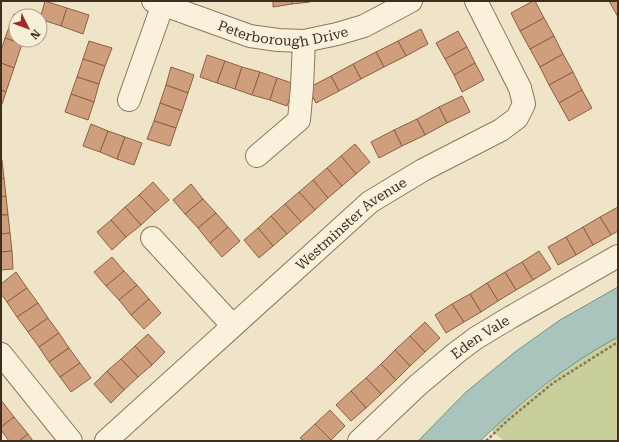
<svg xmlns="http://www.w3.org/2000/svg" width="619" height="442" font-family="'Roboto Serif',serif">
<rect width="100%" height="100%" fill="#f0e4c8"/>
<!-- green -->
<polygon fill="#c9cf9b" points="618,337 618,441 504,441 491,430 565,369 596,349"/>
<!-- water -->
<path fill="#a9c4bc" stroke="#6f938a" d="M618,287V337C567,364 522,401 480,441H418L466,392L515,352L560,320Z"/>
<!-- building -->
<g fill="#cf9f7d" stroke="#8d5f41">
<polygon points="45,1 67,8 61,26 40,19"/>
<polygon points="273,1 291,1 292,4 273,7"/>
<polygon points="291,1 310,1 310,2 292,4"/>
<polygon points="533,1 535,1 544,18 520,31 511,13"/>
<polygon points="609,1 618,1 618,17"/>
<polygon points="67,8 89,15 83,34 61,26"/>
<polygon points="14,14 19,16 16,16 16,40 24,40 22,44 5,38"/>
<polygon points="544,18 554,36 530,49 520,31"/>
<polygon points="421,29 428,44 406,56 398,41"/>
<polygon points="458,31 467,47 445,59 436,43"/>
<polygon points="554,36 563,54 540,67 530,49"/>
<polygon points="5,38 22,44 14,68 1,63 1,51"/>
<polygon points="89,41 112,48 105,66 83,59"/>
<polygon points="398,41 406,56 384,67 376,52"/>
<polygon points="467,47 475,63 454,75 445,59"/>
<polygon points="376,52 384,67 361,79 353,64"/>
<polygon points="563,54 573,72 549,85 540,67"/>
<polygon points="207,55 225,61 217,83 200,77"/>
<polygon points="83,59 105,66 99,84 77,77"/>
<polygon points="225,61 242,67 235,89 217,83"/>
<polygon points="1,63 14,68 6,92 1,90"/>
<polygon points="475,63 484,80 462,92 454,75"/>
<polygon points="353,64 361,79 339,91 331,76"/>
<polygon points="171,67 194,75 188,93 166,85"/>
<polygon points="242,67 260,72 252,95 235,89"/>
<polygon points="260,72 277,78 270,100 252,95"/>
<polygon points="573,72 582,90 559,103 549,85"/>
<polygon points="331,76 339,91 316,103 308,88"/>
<polygon points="77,77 99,84 94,102 71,94"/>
<polygon points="277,78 295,84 287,106 270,100"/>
<polygon points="166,85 188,93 182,111 160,103"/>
<polygon points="1,90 6,92 1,107"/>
<polygon points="582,90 592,108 569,121 559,103"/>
<polygon points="71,94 94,102 88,120 65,112"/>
<polygon points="462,96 470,112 447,123 439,107"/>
<polygon points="160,103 182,111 176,128 154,121"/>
<polygon points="439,107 447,123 425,135 417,119"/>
<polygon points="417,119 425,135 402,146 394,130"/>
<polygon points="154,121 176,128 170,146 147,139"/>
<polygon points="91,124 108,131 100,152 83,146"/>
<polygon points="394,130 402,146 379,158 371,142"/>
<polygon points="108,131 125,137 117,159 100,152"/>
<polygon points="125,137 142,143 134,165 117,159"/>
<polygon points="355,144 370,162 356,174 341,156"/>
<polygon points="341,156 356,174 342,186 327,168"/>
<polygon points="1,160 2,160 4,178 1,179"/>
<polygon points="327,168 342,186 328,198 313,180"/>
<polygon points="4,178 6,196 1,197 1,179"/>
<polygon points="313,180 328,198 315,210 299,192"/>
<polygon points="153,182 169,200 155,212 139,195"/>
<polygon points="191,184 203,199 185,214 173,200"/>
<polygon points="299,192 315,210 301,222 285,204"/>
<polygon points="139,195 155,212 141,225 125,207"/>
<polygon points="6,196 8,215 1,215 1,197"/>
<polygon points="203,199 216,213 198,228 185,214"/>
<polygon points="285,204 301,222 287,234 271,216"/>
<polygon points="125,207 141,225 126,237 111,220"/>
<polygon points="618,207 618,231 611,235 600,217"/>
<polygon points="216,213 228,227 210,243 198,228"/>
<polygon points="1,215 8,215 10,233 1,234"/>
<polygon points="271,216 287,234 273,246 258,228"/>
<polygon points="600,217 611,235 593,245 583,227"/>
<polygon points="111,220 126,237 112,250 97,232"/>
<polygon points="228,227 240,241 222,257 210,243"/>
<polygon points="583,227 593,245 576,255 566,237"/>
<polygon points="258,228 273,246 259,258 244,240"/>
<polygon points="10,233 12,251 1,252 1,234"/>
<polygon points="566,237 576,255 558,265 548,247"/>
<polygon points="12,251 13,269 1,270 1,252"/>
<polygon points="539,251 551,269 533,280 522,262"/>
<polygon points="112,257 124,271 106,286 94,272"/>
<polygon points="522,262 533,280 516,290 505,272"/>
<polygon points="124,271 137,285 119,300 106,286"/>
<polygon points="16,272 27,288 7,302 1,294 1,284"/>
<polygon points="505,272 516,290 498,301 487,283"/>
<polygon points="487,283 498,301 481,312 470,294"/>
<polygon points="137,285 149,299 131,315 119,300"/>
<polygon points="27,288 38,303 17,317 7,302"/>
<polygon points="470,294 481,312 464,322 452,304"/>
<polygon points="149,299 161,313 144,329 131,315"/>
<polygon points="38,303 48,318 28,332 17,317"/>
<polygon points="452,304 464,322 446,333 435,315"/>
<polygon points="48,318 59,333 39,347 28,332"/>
<polygon points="425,322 440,338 425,352 410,336"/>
<polygon points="59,333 69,348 49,362 39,347"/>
<polygon points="148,334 165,352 152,365 135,346"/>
<polygon points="410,336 425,352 410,366 395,350"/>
<polygon points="135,346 152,365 138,377 121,359"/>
<polygon points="69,348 80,363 60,377 49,362"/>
<polygon points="395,350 410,366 396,380 381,364"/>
<polygon points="121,359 138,377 124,390 107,371"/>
<polygon points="80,363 91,378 71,392 60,377"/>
<polygon points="381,364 396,380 381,394 366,378"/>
<polygon points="107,371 124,390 111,403 94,384"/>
<polygon points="366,378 381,394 366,408 351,391"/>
<polygon points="351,391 366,408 351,421 336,405"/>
<polygon points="1,400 14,417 1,427"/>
<polygon points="330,410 345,426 331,440 315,424"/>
<polygon points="14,417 28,434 19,441 9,441 1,430 1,427"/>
<polygon points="315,424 331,440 330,441 304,441 300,438"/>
<polygon points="28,434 33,441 19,441"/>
</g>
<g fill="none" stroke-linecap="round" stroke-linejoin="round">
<defs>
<g id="minor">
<path id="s1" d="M153,1L250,36L278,40L304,41L337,34L364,26L411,1"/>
<polyline points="129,100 163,4"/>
<polyline points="257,156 299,120 302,87 304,41"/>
<polyline points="152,238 233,326"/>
<polyline points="1,354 71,441"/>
<path id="s2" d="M106,441L370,202L423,170L501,130L517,118L524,104L520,88L476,1"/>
<path id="s3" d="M359,441L418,385L456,353L476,338L511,317L618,256"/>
</g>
</defs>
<!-- minor casing -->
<use href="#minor" stroke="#8d765c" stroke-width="24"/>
<!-- path -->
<polyline stroke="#8d765c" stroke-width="2.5" stroke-dasharray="3 2" stroke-linecap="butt" points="486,441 507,421 553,383 618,342"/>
<!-- minor -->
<use href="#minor" stroke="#faf1dc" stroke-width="22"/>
</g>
<g text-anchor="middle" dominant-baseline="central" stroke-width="3.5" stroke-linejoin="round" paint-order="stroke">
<!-- street labels -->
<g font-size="14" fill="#3d2e20" stroke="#f7eed8">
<text stroke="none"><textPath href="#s1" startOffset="136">Peterborough Drive</textPath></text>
<text stroke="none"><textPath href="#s2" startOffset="328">Westminster Avenue</textPath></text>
<text stroke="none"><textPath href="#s3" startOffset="160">Eden Vale</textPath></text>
</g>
</g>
<!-- border -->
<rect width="619" height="442" fill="none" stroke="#3d2e20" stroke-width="4"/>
<!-- north arrow -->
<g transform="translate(28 28) rotate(132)"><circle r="19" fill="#f7eed8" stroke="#ada18e"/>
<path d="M0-3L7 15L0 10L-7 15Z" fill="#9e2a2b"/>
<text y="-6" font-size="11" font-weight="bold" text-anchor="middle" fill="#3d2e20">N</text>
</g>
</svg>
